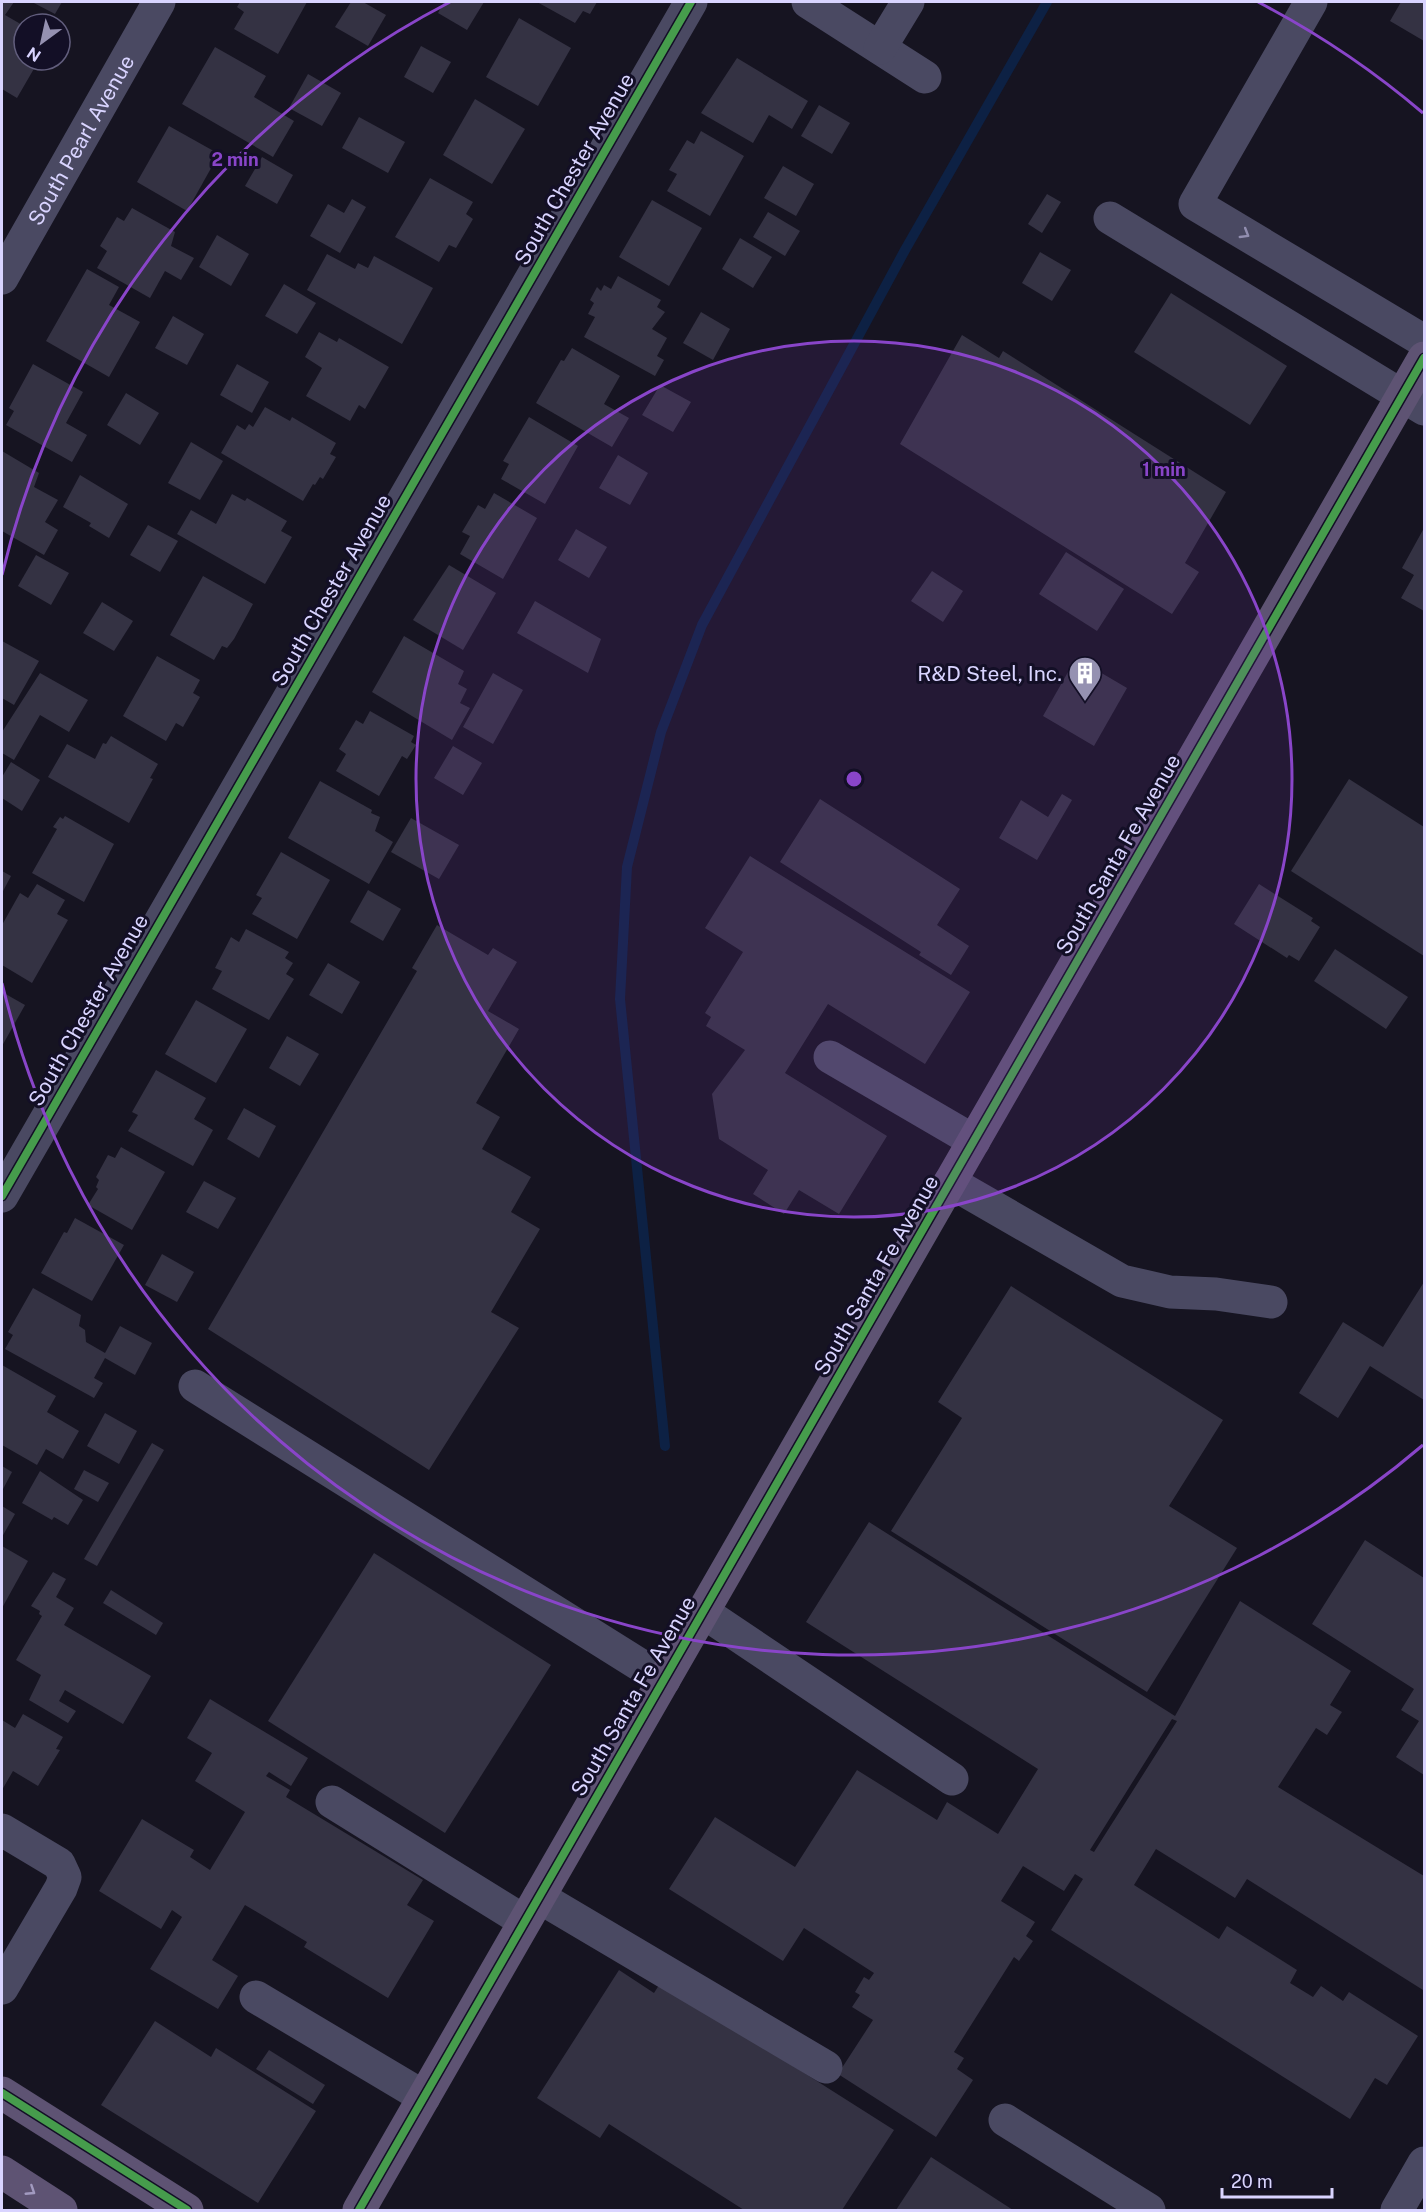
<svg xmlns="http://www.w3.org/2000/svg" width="1426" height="2212" font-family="'Public Sans',sans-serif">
<rect width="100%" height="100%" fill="#161421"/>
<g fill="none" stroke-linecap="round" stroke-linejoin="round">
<!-- stream -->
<polyline stroke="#0d2144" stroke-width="10" points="665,1446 620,999 627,867 661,732 702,625 905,250 1047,2"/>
</g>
<!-- building -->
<g fill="#343243" fill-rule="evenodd">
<polygon points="2,2 14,2 5,15 24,26 24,60 39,60 17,98 2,89"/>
<polygon points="32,2 62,2 55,14"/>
<polygon points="240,2 307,2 278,54 234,29 244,12 237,7"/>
<polygon points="351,2 363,2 386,15 368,46 335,27"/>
<polygon points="444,2 484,2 467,30 438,13"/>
<polygon points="537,2 597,2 590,14 583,11 575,23"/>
<polygon points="1401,2 1424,2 1424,41 1390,21"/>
<polygon points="519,18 571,48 538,106 486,77"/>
<polygon points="421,46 451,62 433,93 404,77"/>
<polygon points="215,47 266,76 254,97 294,121 273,157 182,104"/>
<polygon points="737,58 808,101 792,129 769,115 753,143 701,113"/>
<polygon points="308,74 341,93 322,126 289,108"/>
<polygon points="475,99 525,129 492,184 443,155"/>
<polygon points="819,105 850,123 832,154 801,136"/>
<polygon points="359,117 405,142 388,173 342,148"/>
<polygon points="169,126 219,154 187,211 137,182"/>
<polygon points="701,131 744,156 710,216 667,191 677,174 669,170 687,140 694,144"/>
<polygon points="262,157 293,175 277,204 245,186"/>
<polygon points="783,166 814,184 796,216 764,198"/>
<polygon points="430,178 473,202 466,214 473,219 456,248 449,245 439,262 395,237"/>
<polygon points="1047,194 1061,202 1042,233 1028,224"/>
<polygon points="352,199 366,207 340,253 310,236 328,204 344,213"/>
<polygon points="652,200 702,228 669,286 619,257"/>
<polygon points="132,208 175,232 171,246 194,258 181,280 165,271 150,298 97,268 107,251 100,246 117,217 124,221"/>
<polygon points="768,212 800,231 785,256 753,237"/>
<polygon points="217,235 249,254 231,286 199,267"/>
<polygon points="740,238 772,257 753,288 722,269"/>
<polygon points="1040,252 1071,270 1052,301 1022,283"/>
<polygon points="327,254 355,269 358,263 368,268 374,256 433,288 402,344 307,290"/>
<polygon points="87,269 119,287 109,305 140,322 109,377 46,341"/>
<polygon points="618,276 661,300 657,307 665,312 652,329 667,338 657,356 664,360 655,376 584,337 595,317 588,314 594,303 590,300 597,287 601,291 604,285 611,289"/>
<polygon points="284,284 316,303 297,334 265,316"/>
<polygon points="1171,293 1287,366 1250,425 1134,352"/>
<polygon points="701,312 730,329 713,360 683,343"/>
<polygon points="173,316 204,334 187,365 155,348"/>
<polygon points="319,332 337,342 339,338 389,367 365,409 359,405 350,421 306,396 322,368 305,357"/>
<polygon points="962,335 999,358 1003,351 1226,492 1185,563 1199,572 1172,614 900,444"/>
<polygon points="572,348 620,376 604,404 629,418 612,447 536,403 561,360 564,361"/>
<polygon points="33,364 83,392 66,423 87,435 72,462 6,425 14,411 9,408"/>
<polygon points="237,364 269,382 252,413 220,395"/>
<polygon points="660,385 691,402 673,432 642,415"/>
<polygon points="126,393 159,413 140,445 107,425"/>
<polygon points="265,407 290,421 292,417 336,443 330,454 336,457 323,479 320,477 315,485 313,484 303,501 221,453 237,425 245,430 249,424 253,427"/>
<polygon points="529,417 578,446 545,504 501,479 509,464 503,461"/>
<polygon points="191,442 223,461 200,500 168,483"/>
<polygon points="2,451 39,473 34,487 58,500 45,522 58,530 44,555 2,531"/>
<polygon points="618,455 648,473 630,505 599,488"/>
<polygon points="80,475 128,504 109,538 89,526 91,523 63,507"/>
<polygon points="494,493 537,518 503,579 460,554 470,536 462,532 478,505 485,509"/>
<polygon points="232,494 245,501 247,498 287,521 281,531 292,537 265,584 177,534 191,510 216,524"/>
<polygon points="148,525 178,541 160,572 130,555"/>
<polygon points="1424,528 1424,611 1401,598 1414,575 1402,568"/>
<polygon points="576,529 607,547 589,578 558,560"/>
<polygon points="1066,552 1124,589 1097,631 1039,594"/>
<polygon points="36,555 69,573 51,605 18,586"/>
<polygon points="449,565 496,593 463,650 413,620"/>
<polygon points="932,571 963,591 943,622 911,601"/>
<polygon points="203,576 253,604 234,639 227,648 222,646 214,660 170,635"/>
<polygon points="535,601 601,639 588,673 517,633"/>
<polygon points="102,602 133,621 114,651 83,633"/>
<polygon points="404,636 464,671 458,684 467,689 460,703 470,708 452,740 372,692"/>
<polygon points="2,641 39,661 14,705 2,698"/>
<polygon points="157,656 200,680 193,693 200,697 183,727 176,723 166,741 123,716"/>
<polygon points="1076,658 1127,688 1094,746 1043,716"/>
<polygon points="40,673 88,700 69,732 40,715 14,760 2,753 2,732"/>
<polygon points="493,673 523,690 493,744 463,727"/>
<polygon points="370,711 414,736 411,742 416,745 407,759 402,756 379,796 336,771 346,754 339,749 356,720 363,724"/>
<polygon points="111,736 158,764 150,778 153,779 129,823 48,777 67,744 95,759 103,743 106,744"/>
<polygon points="453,746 482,763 463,795 434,778"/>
<polygon points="11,762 40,780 22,811 2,798 2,777"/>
<polygon points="1349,779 1424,827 1424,956 1291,871"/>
<polygon points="320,781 372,810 371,813 380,817 375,831 393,842 369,884 288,838"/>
<polygon points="1062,794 1072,800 1037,860 999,838 1021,800 1048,817"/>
<polygon points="820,799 960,889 937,925 969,946 951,975 919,955 921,952 780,862"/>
<polygon points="65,816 114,844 84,902 32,873 57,829 53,827 60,817 63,819"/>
<polygon points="411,818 459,845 439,879 391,852"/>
<polygon points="281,852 330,880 297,939 252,914 262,898 256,895"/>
<polygon points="750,856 970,992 925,1064 828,1004 785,1073 887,1136 839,1214 799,1190 784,1214 753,1194 768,1170 719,1139 712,1094 745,1050 706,1026 711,1017 705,1013 743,952 705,928"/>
<polygon points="2,871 11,876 2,893"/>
<polygon points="37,884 65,900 57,914 68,920 32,983 2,965 2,925 20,893 28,898"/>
<polygon points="1259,884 1313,918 1311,921 1320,927 1299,961 1289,955 1287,958 1234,924"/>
<polygon points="368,890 401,909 383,941 350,922"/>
<polygon points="437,925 488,955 493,948 517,962 488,1011 519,1029 476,1103 500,1117 482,1149 531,1177 511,1212 540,1229 491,1312 519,1328 429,1470 208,1329 417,971 412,968"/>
<polygon points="246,929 289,952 285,958 293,963 286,974 294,979 269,1020 212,989 222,971 215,968 231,937 239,942"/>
<polygon points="1335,949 1408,997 1386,1029 1314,981"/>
<polygon points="328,963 360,982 342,1014 309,995"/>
<polygon points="2,992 25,1005 2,1046"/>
<polygon points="196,1000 247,1029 216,1083 165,1054"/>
<polygon points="287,1036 319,1054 300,1086 269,1068"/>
<polygon points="156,1070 206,1098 194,1119 213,1130 193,1166 128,1131 138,1115 132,1112"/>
<polygon points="244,1108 276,1126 259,1158 227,1139"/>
<polygon points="121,1147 165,1172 132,1230 88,1205 98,1189 96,1187 99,1180 96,1177 108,1155 115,1158"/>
<polygon points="204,1181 236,1198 218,1229 186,1212"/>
<polygon points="75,1218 124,1245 92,1301 41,1273 64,1232 67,1233"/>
<polygon points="162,1254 194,1272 177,1302 145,1285"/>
<polygon points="1424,1282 1424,1400 1370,1366 1338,1418 1299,1393 1343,1322 1383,1347"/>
<polygon points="1011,1286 1223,1420 1169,1506 1237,1548 1147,1692 891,1531 962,1418 938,1402"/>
<polygon points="33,1288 81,1315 79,1326 85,1330 86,1342 105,1353 120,1326 152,1343 135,1375 105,1358 94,1378 103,1383 94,1398 5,1349 13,1335 8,1332"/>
<polygon points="2,1365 56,1396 47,1412 79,1431 63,1459 46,1449 37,1465 2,1445"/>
<polygon points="105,1413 137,1431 119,1464 87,1446"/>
<polygon points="152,1443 164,1450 97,1566 84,1559"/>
<polygon points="2,1466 12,1472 2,1491"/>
<polygon points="84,1470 109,1483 98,1502 74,1489"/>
<polygon points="40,1471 83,1500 68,1525 54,1517 52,1520 22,1503"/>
<polygon points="2,1506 15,1514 2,1537"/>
<path d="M869,1522L1175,1716L1240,1601L1351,1671L1330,1705L1342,1712L1327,1735L1316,1728L1278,1787L1424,1876L1423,1990L1247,1879L1235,1898L1156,1849L1134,1885L1219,1939L1227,1926L1297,1970L1290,1983L1313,1997L1321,1986L1343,2001L1349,1992L1418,2036L1387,2085L1375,2078L1350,2119L1051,1930L1083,1879L1075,1874L1064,1891L1023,1866L1001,1901L1035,1922L1026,1936L1033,1941L1019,1961L1014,1957L954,2052L964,2058L957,2069L973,2080L936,2137L838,2074L873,2020L852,2007L860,1995L855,1992L864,1977L869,1980L874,1973L804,1928L783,1961L669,1889L715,1817L795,1867L857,1770L937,1820L947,1802L998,1834L1038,1769L806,1622ZM1172,1719L1177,1721L1094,1852L1090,1850Z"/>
<polygon points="1365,1540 1424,1578 1424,1775 1396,1757 1419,1721 1401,1710 1414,1689 1312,1624"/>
<polygon points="2,1546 28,1561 2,1608"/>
<polygon points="374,1553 551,1665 445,1833 268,1721"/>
<polygon points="53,1572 66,1579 56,1597 74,1608 64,1625 151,1676 123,1724 65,1690 59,1701 76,1711 68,1723 29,1700 41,1675 16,1660 42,1616 39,1614 40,1611 31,1606"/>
<polygon points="111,1590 163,1623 156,1635 103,1603"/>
<polygon points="210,1699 308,1758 291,1786 269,1772 266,1776 290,1790 286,1797 423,1880 407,1905 434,1921 388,1998 304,1947 307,1942 245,1905 212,1960 238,1976 218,2009 150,1969 182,1917 172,1910 161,1929 99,1891 142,1819 194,1850 190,1857 210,1870 245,1812 195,1781 212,1753 187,1738"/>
<polygon points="23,1714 63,1737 56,1749 60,1750 38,1786 13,1771 2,1790 2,1720 15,1728"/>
<polygon points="619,1970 654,1993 661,1982 894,2130 842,2210 744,2210 609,2124 600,2138 537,2098"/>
<polygon points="155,2021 211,2057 216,2048 316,2111 258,2203 101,2105"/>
<polygon points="269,2050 325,2085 313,2104 256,2069"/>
<polygon points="931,2157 1013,2210 896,2210"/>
</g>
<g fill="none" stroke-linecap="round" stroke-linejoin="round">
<!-- minor -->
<g stroke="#4a4962" stroke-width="33">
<polyline points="808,2 925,77"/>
<polyline points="1311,2 1195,204 1424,341"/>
<polyline points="880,48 908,2"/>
<polyline points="1110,218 1424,409"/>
<path id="s1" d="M2,278L159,2"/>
<polyline points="830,1057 974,1141"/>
<polyline points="950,1182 1122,1281 1170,1292 1216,1294 1271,1302"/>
<polyline points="2,1196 691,2"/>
<polyline points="195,1386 664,1680"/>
<polyline points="703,1612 952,1779"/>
<polyline points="332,1802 524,1921"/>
<polyline points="2,1830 59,1864 65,1877 61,1888 2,1988"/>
<polyline points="539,1897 826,2067"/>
<polyline points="256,1997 424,2097"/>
<polyline points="1005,2120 1149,2210"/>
<polyline points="1397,2210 1424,2163"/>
</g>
<!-- major -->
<g stroke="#5e5373" stroke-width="33">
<polyline points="2,2093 187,2210"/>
<polyline points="2,2172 61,2210"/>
<polyline points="359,2210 1424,358"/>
</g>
<defs>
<g id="cycleway">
<polyline points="2,1196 691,2"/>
<polyline points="2,2093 187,2210"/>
<polyline points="359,2210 1424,358"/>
</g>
</defs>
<!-- cycleway casing -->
<use href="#cycleway" stroke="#130f26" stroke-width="11"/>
<!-- cycleway -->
<use href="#cycleway" stroke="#469c4c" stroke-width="8"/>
</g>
<!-- one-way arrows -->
<defs><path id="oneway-chevron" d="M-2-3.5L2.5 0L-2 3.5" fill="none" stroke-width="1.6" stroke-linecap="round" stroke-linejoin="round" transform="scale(1.5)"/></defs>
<use stroke="#928eb0" href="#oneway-chevron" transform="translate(1245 234) rotate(31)"/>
<use stroke="#a29ac0" href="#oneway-chevron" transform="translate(31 2191) rotate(33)"/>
<!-- distance rings -->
<circle cx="854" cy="779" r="438" fill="#8945c9" fill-opacity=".12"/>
<g fill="none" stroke="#8945c9" stroke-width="3">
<circle cx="854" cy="779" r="438"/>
<path d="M1423 1445A876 876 0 0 1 2 983M2 575A876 876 0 0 1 450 2M1258 2A876 876 0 0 1 1423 113"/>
</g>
<!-- icons -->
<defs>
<symbol id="building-pin" viewBox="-11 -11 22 30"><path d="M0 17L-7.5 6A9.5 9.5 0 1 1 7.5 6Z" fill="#9591b1" stroke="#130f26"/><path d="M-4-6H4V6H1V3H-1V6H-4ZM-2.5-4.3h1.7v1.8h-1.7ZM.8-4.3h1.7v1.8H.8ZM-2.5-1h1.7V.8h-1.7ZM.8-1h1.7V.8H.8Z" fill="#fff"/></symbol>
</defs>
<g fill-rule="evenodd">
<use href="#building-pin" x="1066" y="654" width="38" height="52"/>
</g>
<g text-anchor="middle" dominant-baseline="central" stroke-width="6" stroke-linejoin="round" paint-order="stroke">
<!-- street labels -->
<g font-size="21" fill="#d9d4ff" stroke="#130f26">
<text stroke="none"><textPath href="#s1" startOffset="159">South Pearl Avenue</textPath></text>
<text transform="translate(574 169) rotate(-60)">South Chester Avenue</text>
<text transform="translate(331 590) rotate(-60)">South Chester Avenue</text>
<text transform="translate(1118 854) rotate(-60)">South Santa Fe Avenue</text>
<text transform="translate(88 1010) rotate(-60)">South Chester Avenue</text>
<text transform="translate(876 1275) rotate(-60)">South Santa Fe Avenue</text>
<text transform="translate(633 1696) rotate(-60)">South Santa Fe Avenue</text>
</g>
<!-- poi labels -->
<g font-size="21" fill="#d9d4ff" stroke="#130f26" text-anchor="end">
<text x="1062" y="673">R&amp;D Steel, Inc.</text>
</g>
</g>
<circle cx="854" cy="779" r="9" fill="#8945c9" stroke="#130f26" stroke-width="3"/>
<g font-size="18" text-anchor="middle" font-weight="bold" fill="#8945c9" stroke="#130f26" stroke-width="6" stroke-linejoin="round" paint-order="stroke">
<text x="235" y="166">2 min</text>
<text x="1164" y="476">1 min</text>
</g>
<!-- border -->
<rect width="1426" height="2212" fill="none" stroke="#d9d4ff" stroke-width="6"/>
<!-- north arrow -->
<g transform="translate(42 42) rotate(213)"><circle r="28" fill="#130f26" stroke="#625e7d" stroke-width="1.5"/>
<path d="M0-4.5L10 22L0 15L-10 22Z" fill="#9591b1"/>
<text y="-9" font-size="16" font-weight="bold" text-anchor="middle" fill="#d9d4ff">N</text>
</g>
<!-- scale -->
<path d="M1222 2188v9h110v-9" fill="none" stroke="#d9d4ff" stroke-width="3"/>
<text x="1231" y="2188" font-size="18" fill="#d9d4ff" stroke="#130f26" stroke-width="4.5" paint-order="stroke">20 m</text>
</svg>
